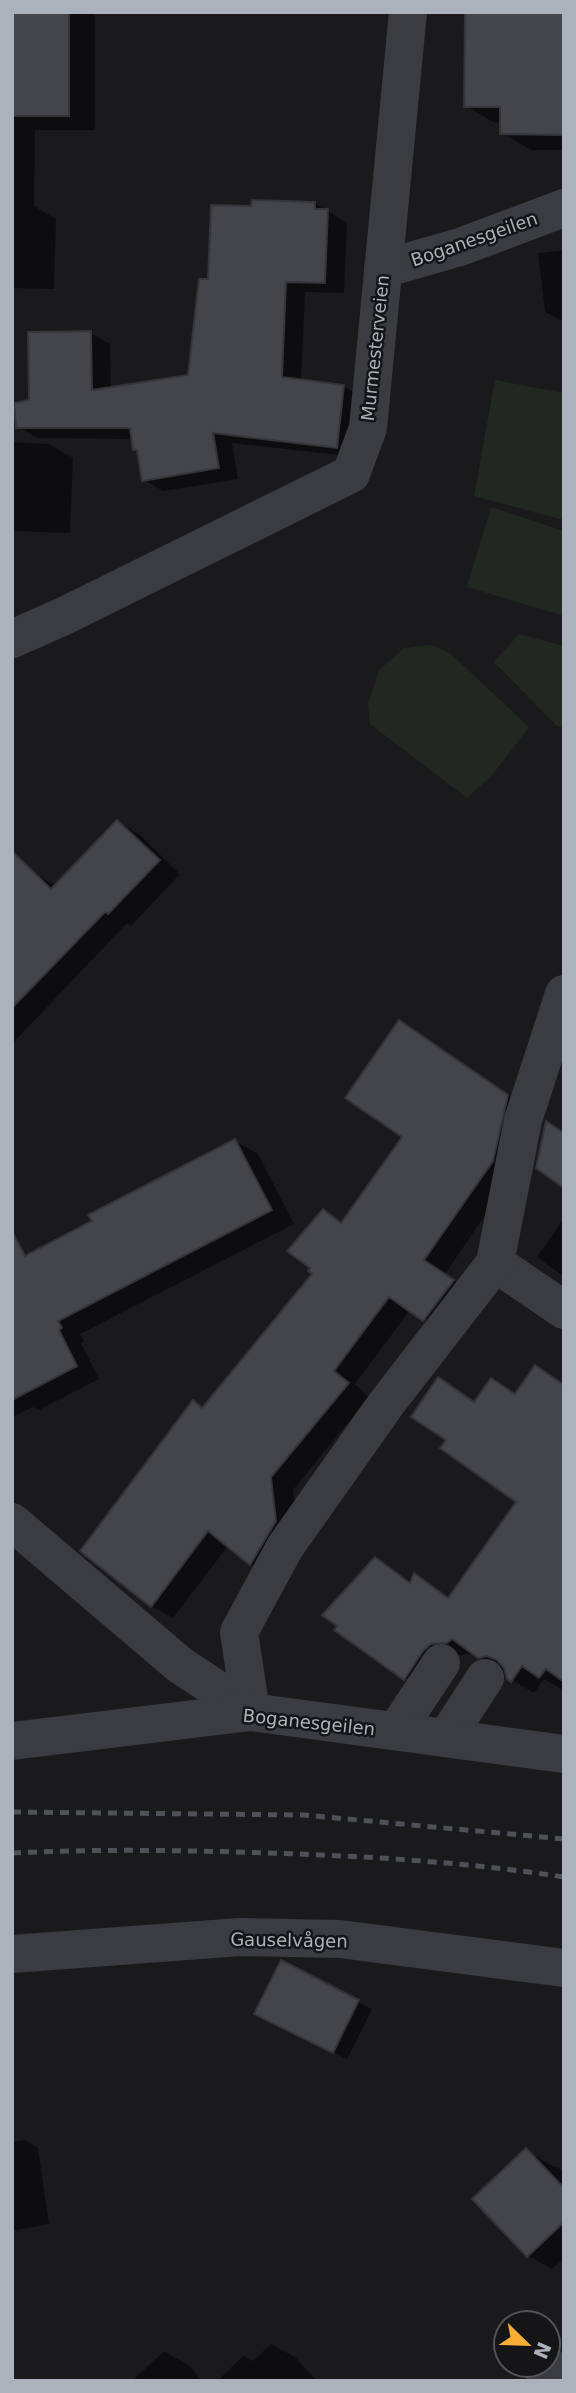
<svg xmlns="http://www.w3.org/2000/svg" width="576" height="2393" font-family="'DejaVu Sans',sans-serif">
<rect width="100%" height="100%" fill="#1a1a1d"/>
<!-- green -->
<g fill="#202820">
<polygon points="495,380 564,393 564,520 474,496"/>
<polygon points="491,507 564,531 564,616 467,587"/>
<polygon points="519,634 564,646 564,728 557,726 494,662"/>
<polygon points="432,645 450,653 529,727 493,774 467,798 370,724 368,704 379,670 404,648"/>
</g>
<!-- shadow -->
<g fill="#0007">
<polygon points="12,12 90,12 95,15 95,130 35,130 34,206 56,219 54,289 12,288"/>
<polygon points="564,12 564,150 531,150 502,133 502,123 495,123 466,106"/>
<polygon points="314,203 347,223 344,293 305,292 301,381 344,386 363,398 357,457 232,443 238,479 163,491 144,480 139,452 135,449 133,439 38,438 18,427 30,402 91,333 110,344 111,389 189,376 210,281 253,208"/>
<polygon points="564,250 564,322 545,312 538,253"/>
<polygon points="12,442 49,444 73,458 70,533 12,531"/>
<polygon points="118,822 139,834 180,874 131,926 127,923 12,1044 12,886 29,869 56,886"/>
<polygon points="399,1022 530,1109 514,1173 445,1274 475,1294 445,1332 410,1310 355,1384 369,1397 293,1490 298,1534 273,1576 251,1564 228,1546 173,1618 151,1606 193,1402 203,1408 314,1273 323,1211 343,1223 405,1136"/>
<polygon points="235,1141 258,1154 294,1224 80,1334 84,1342 81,1343 99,1379 39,1410 33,1407 12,1417 12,1264 94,1222"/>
<polygon points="564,1218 564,1277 537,1257"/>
<polygon points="536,1367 562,1383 564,1380 564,1688 563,1690 544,1679 534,1693 512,1680 506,1669 502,1670 473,1653 454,1656 427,1691 405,1678 376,1559 412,1582 415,1575 450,1598 519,1502 449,1440 439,1380 475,1402 516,1395"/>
<polygon points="281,1962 372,2009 347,2059 269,2021"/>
<polygon points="25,2140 38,2148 49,2224 12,2231 12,2142"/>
<polygon points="526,2150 554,2167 555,2166 564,2171 564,2258 552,2269 528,2256"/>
<polygon points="271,2344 295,2357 317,2381 217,2381 243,2356 253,2361"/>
<polygon points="164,2351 188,2365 202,2381 132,2381"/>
</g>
<!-- building -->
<g fill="#44454a" stroke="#343439" stroke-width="2">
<rect x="12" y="12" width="57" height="104"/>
<polygon points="465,12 564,12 564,135 500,134 500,107 464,107"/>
<polygon points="252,200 315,202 315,209 328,209 325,283 286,282 282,377 344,385 337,448 213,433 219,468 142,481 137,450 133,450 130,428 16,428 14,403 29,400 28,332 91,331 92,390 188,375 199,279 208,279 211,205 251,206"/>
<polygon points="117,820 160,860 108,914 105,912 12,1008 12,851 51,889"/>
<polygon points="399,1020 508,1095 493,1161 424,1260 454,1280 423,1321 389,1297 334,1371 349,1383 271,1477 276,1521 250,1565 208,1531 151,1607 80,1551 193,1400 202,1408 312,1274 308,1271 310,1268 287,1251 323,1209 341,1223 402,1137 345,1098"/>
<polygon points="546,1121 564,1133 564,1188 536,1168"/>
<polygon points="235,1139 272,1210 58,1321 62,1328 59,1330 77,1366 12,1400 12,1231 25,1256 92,1221 88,1215"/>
<polygon points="535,1365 564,1385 564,1682 546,1669 539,1678 522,1666 511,1682 507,1679 504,1668 497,1660 487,1656 478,1658 452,1639 447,1643 431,1644 423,1651 404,1680 334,1630 337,1626 322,1615 375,1557 410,1583 414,1573 448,1598 516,1502 440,1448 446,1440 411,1417 438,1377 474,1402 491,1378 515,1394"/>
<polygon points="281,1960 359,2000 333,2053 254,2014"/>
<polygon points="526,2148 564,2188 564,2222 527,2257 472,2199"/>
</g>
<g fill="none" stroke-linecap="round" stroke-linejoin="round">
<!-- minor -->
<g stroke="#3b3c42" stroke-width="38">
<polyline points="383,269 460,247 564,208"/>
<polyline points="12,639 64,616 351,474 368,428 408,12"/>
<polyline points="495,1263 564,1310"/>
<polyline points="12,1522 180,1665 251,1712"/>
<polyline points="251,1712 239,1632 285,1547 386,1404 495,1263 523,1120 564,994"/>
<polyline points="396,1731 441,1663"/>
<polyline points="446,1738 485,1678"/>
<polyline points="12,1741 251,1712 564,1754"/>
<polyline points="12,1954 240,1937 340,1939 564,1968"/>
<polyline points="545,2381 564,2371"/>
</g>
<!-- rail -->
<g stroke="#4e5157" stroke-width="5" stroke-dasharray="9 7" stroke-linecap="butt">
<polyline points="12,1812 304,1815 564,1839"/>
<path d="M12,1853C97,1849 182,1850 267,1853C366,1856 466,1862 564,1877"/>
</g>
</g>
<g text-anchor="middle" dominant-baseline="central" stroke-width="5" stroke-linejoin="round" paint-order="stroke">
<!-- street labels -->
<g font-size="18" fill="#acb2bc" stroke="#151518">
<text transform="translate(474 239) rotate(-19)">Boganesgeilen</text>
<text transform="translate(375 348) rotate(-84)">Murmesterveien</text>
<text transform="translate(309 1722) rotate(6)">Boganesgeilen</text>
<text transform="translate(289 1940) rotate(1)">Gauselvågen</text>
</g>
</g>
<!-- border -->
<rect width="576" height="2393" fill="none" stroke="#acb2bc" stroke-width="28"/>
<!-- north arrow -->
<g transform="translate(527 2344) rotate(113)"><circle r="33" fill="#151518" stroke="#51545a" stroke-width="2"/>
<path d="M0-5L12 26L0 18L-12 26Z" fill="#f8ad37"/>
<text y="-10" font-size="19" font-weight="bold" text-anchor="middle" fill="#acb2bc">N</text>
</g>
</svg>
